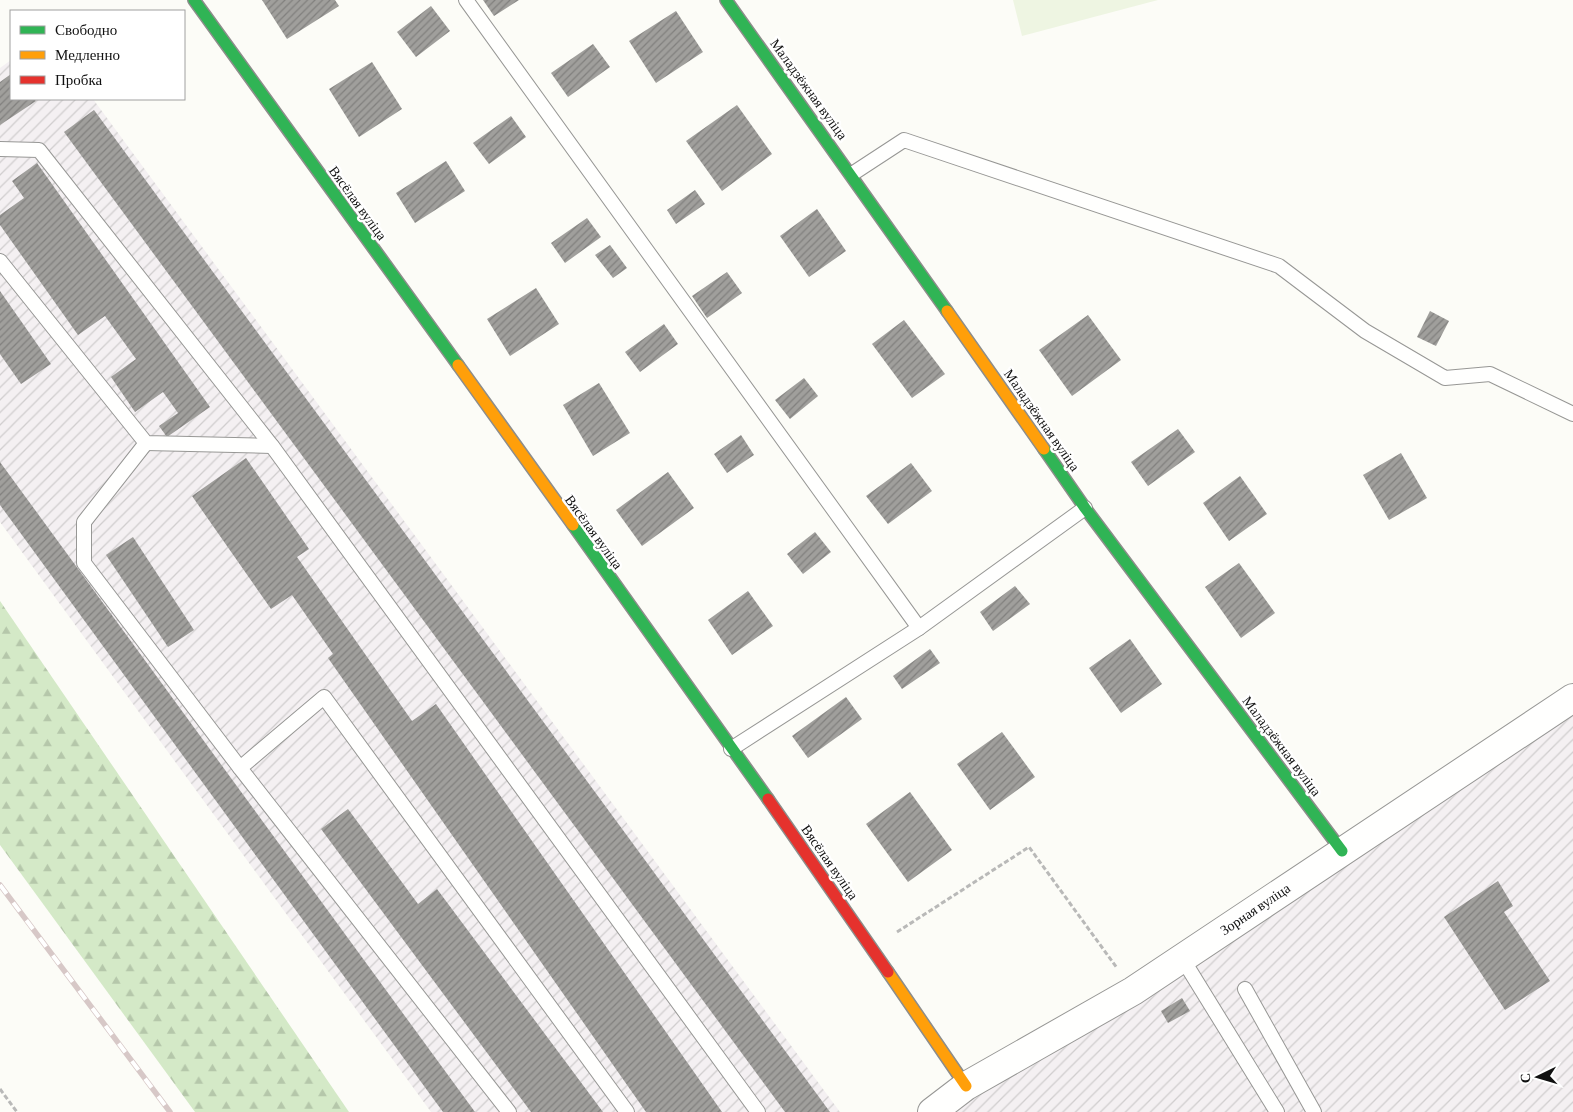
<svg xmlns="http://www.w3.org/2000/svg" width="1573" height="1112" font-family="'Crimson Pro',serif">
<defs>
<pattern id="industrial-furrows" width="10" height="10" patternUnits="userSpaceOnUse" patternTransform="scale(1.25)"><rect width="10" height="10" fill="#f4f0f2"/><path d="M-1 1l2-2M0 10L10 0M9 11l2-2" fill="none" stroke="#d0cdce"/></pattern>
<pattern id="forest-firs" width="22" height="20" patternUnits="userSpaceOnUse" patternTransform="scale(1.25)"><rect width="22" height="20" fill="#d4e9c7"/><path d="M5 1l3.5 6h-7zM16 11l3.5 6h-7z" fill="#b5c7aa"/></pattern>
<pattern id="building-hatch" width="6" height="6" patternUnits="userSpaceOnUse" patternTransform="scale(1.25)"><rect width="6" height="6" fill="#a09f9c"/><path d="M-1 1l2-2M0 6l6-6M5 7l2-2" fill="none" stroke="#81807e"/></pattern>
</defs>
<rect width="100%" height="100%" fill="#fcfcf7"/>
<!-- industrial -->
<g fill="url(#industrial-furrows)">
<polygon points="11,60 11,99 93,99 840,1112 431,1112 0,522 0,68"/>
<polygon points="1573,712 1573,1112 951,1112"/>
</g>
<!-- forest -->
<polygon fill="url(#forest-firs)" points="0,601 349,1112 195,1112 0,845"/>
<!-- pitch -->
<polygon fill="#eef5e2" points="1013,0 1158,0 1022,36"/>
<!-- building -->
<g fill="url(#building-hatch)">
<polygon points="262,0 335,0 339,6 287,39"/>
<polygon points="483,0 519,0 494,16"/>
<polygon points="431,6 450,31 416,57 397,32"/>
<polygon points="676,11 703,52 656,83 629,41"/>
<polygon points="593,44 610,67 568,97 551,73"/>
<polygon points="372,62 402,109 359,137 329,89"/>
<polygon points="11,74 11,99 34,99 36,101 0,125 0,82"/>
<polygon points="737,105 772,154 722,191 686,141"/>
<polygon points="94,110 830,1112 785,1112 64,132"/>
<polygon points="511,116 526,137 489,164 473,143"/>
<polygon points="446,161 465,191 415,223 396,193"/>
<polygon points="37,163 210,407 167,437 159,426 178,413 163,392 135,412 111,377 136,359 105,316 78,335 0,225 0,215 24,198 12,181"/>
<polygon points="695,190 705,204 676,224 667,210"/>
<polygon points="817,209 846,251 809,277 780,236"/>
<polygon points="587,218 601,237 565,263 551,243"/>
<polygon points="610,245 627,268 613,278 595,255"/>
<polygon points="727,272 742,293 707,318 692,296"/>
<polygon points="536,288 559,324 510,356 487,319"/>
<polygon points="0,291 51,364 21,384 0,354"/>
<polygon points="1430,311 1449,321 1436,346 1417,337"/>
<polygon points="1088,315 1121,360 1072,396 1039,350"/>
<polygon points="904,320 945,374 912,398 872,344"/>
<polygon points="664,324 678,344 640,372 625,352"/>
<polygon points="804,378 818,396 790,419 775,400"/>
<polygon points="599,383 630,433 593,456 563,405"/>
<polygon points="1178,429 1195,452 1148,486 1131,462"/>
<polygon points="741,435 754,455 727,473 714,454"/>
<polygon points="1401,453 1427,498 1389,520 1363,475"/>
<polygon points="246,458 309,549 297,557 412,721 436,704 722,1112 646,1112 328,658 333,654 292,595 271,609 192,496"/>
<polygon points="0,462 475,1112 443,1112 0,505"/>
<polygon points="911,463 932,491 888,524 866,496"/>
<polygon points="668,472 694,508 642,546 616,510"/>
<polygon points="1240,476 1267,514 1229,541 1203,503"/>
<polygon points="815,532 831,552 803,574 787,554"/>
<polygon points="133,537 194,630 168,647 106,555"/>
<polygon points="1239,563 1275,613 1241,638 1205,587"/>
<polygon points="1015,586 1030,604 993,631 980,612"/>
<polygon points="748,591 773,626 732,655 708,620"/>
<polygon points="1130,639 1162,684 1121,713 1089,668"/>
<polygon points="930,649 940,663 902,689 893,676"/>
<polygon points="846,697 862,719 808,758 792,736"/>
<polygon points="1002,732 1035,777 990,810 957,764"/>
<polygon points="910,792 952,850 908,882 866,824"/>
<polygon points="348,809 418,904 437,889 603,1112 531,1112 321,829"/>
<polygon points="1498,881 1513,906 1504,912 1550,981 1505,1010 1444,917"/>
<polygon points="1182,998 1190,1011 1168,1023 1161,1011"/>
</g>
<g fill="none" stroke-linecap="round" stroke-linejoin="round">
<defs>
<g id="lane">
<polyline points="466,0 919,628"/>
<polyline points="0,149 39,150 272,446 758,1112"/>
<polyline points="852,174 904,140 1279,266 1365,331 1445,378 1490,374 1573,414"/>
<polyline points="0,261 146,443 272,446"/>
<polyline points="146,443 84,522 84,563 240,768"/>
<polyline points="731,749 919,628 1085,508"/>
<polyline points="1182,958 1277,1112"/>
<polyline points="1245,989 1314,1112"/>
<polyline points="509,1112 240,768 324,697 627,1112"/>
</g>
<polyline id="street" points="932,1112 966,1086 1133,991 1573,698"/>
<g id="fast">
<polyline points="194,0 458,365"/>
<polyline points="726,0 947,311"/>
<polyline points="1044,449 1085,508 1342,851"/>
<polyline points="573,525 768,799"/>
</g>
<g id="slow">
<polyline points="947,311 1044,449"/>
<polyline points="458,365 573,525"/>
<polyline points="888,972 966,1086"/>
</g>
<polyline id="jam" points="768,799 888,972"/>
</defs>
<!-- lane casing -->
<use href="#lane" stroke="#979795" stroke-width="16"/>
<!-- street casing -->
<use href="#street" stroke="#979795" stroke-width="30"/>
<!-- fast casing -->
<use href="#fast" stroke="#8d8d8b" stroke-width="14"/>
<!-- slow casing -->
<use href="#slow" stroke="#8d8d8b" stroke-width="14"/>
<!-- jam casing -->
<use href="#jam" stroke="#8d8d8b" stroke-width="14"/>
<!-- path -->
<g stroke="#b9b9b8" stroke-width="3" stroke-dasharray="5 2.5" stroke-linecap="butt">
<polyline points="897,932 1029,847 1117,968"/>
<polyline points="0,1089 17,1112"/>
</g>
<!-- lane -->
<use href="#lane" stroke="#fffffe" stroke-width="14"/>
<!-- street -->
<use href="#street" stroke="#fffffe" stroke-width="28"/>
<!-- fast -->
<use href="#fast" stroke="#30b455" stroke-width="11"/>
<!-- slow -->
<use href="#slow" stroke="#ff9f0a" stroke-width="11"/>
<!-- jam -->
<use href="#jam" stroke="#e5322d" stroke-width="11"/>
<defs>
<polyline id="rail" points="0,885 170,1112"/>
</defs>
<!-- rail casing -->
<use href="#rail" stroke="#d7c8c7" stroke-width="5.5"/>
<!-- rail -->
<use href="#rail" stroke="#fff" stroke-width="4" stroke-dasharray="11" stroke-linecap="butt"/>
</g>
<g text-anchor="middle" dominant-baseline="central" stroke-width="5" stroke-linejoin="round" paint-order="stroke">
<!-- street labels -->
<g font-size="14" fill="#111" stroke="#fff">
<text transform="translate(809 89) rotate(54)">Маладзёжная вуліца</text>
<text transform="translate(358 203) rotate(54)">Вясёлая вуліца</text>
<text transform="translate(1042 420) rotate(55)">Маладзёжная вуліца</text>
<text transform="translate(594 532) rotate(54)">Вясёлая вуліца</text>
<text transform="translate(1282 746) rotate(53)">Маладзёжная вуліца</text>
<text transform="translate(830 862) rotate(55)">Вясёлая вуліца</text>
<text transform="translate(1255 909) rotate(-34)">Зорная вуліца</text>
</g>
</g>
<!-- legend -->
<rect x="10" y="10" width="175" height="90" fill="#ffffff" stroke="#a0a0a0"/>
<rect x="20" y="26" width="25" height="8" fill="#30b455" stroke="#a0a0a0"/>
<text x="55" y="35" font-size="15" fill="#111111">Свободно</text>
<rect x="20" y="51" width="25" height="8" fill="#ff9f0a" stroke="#a0a0a0"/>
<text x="55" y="60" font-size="15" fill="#111111">Медленно</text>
<rect x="20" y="76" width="25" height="8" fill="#e5322d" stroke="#a0a0a0"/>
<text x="55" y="85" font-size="15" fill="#111111">Пробка</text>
<!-- north arrow -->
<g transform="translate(1538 1077) rotate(265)" stroke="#ffffff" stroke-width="4" paint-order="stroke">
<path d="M0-4L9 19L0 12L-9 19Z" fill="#111111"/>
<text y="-8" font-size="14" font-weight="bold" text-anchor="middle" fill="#111111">С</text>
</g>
</svg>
